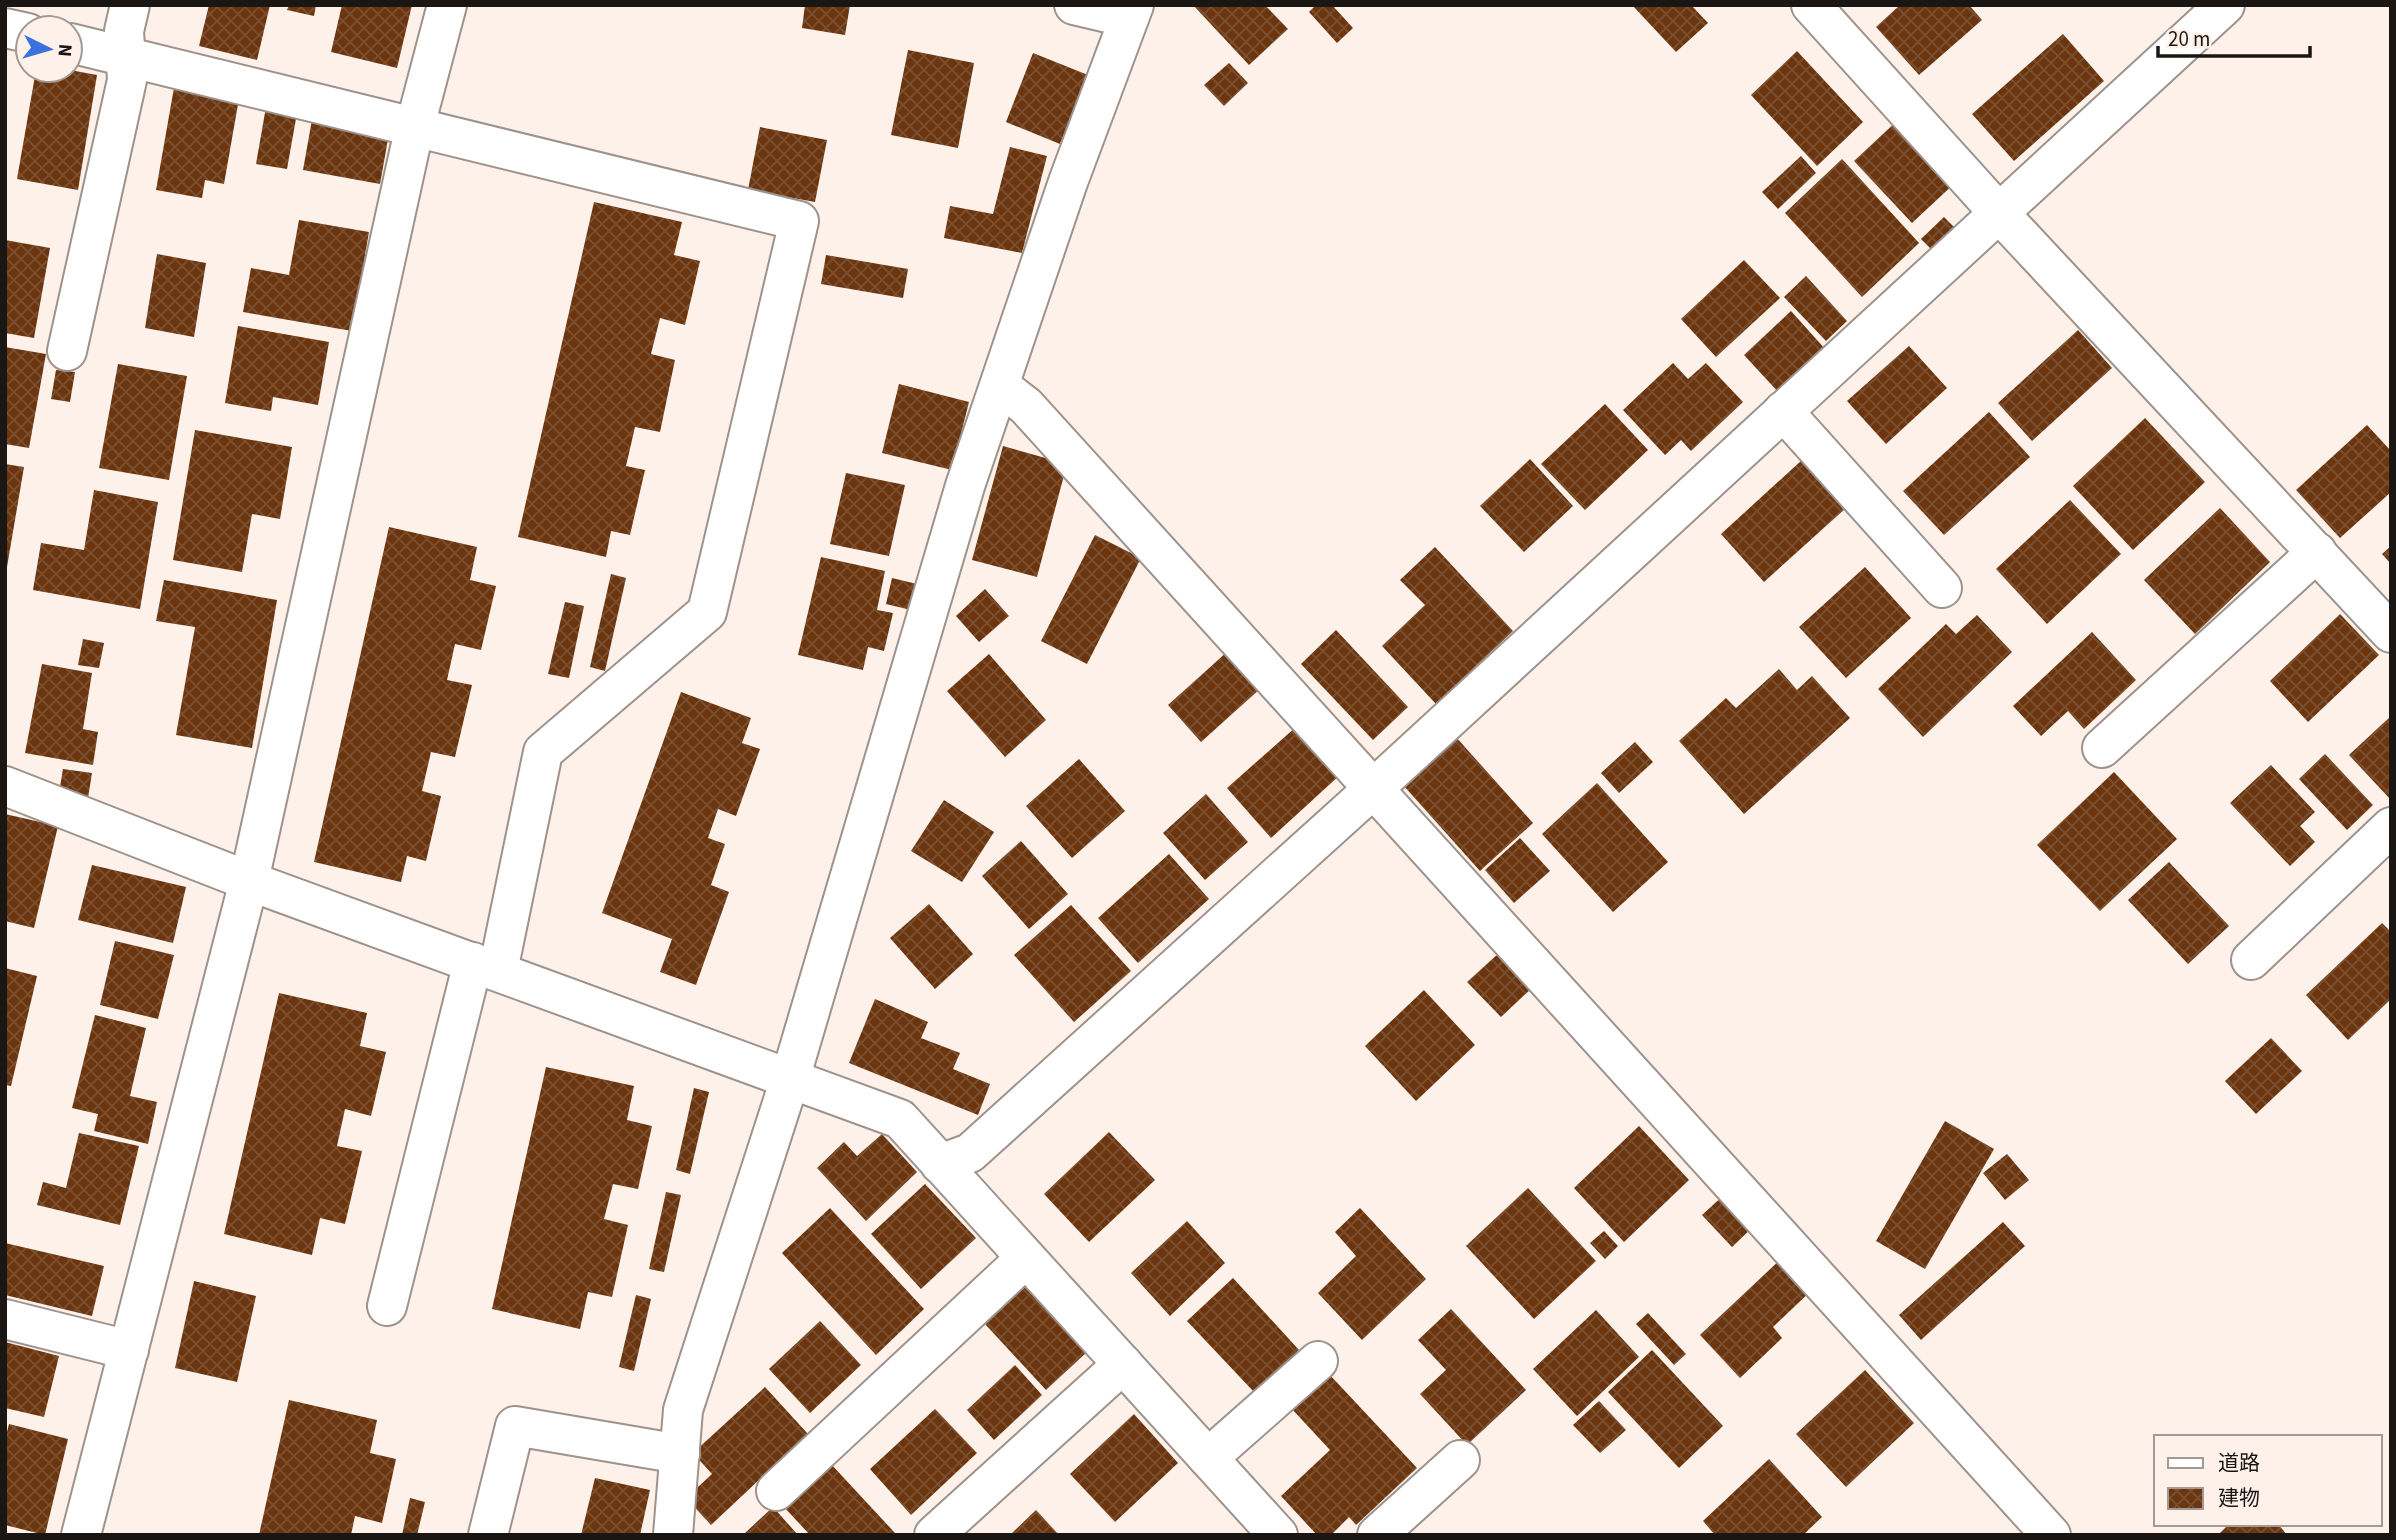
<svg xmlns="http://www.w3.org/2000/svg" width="2396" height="1540" font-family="'Source Sans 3','Noto Sans JP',sans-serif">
<defs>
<pattern id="building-cross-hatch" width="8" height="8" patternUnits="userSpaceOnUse" patternTransform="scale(1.75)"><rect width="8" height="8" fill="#6b360f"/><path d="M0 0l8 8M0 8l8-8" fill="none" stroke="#7b5031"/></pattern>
</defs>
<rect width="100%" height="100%" fill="#fdf1ea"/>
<!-- building -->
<g fill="url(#building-cross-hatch)">
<polygon points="209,5 270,5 257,60 199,46"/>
<polygon points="289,5 316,5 314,16 287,10"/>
<polygon points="342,5 412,5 397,68 331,52"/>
<polygon points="805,5 850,5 845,35 802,28"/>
<polygon points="1193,5 1265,5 1288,29 1249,65"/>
<polygon points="1316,5 1332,5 1353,28 1337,43 1309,12"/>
<polygon points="1632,5 1691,5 1708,23 1676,52"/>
<polygon points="1900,5 1969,5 1982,20 1919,75 1876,27"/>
<polygon points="2063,34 2104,81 2014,161 1972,114"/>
<polygon points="908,50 974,63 958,148 891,135"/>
<polygon points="1797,51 1863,122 1817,166 1751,95"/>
<polygon points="1033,53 1088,75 1060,144 1006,122"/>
<polygon points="1229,63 1248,83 1224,106 1204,85"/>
<polygon points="36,70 70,70 97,75 78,190 17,179"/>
<polygon points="175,82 240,93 224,184 205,180 202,198 156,190"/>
<polygon points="266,107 297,113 287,169 256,164"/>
<polygon points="313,114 390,128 380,184 303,170"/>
<polygon points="1899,119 1957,181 1912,223 1854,161"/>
<polygon points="760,127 827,140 815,202 748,190"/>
<polygon points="1010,147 1047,156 1022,253 944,238 950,206 993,214"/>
<polygon points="1801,156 1816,173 1778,209 1762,192"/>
<polygon points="1842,159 1919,243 1862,297 1785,213"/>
<polygon points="594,202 682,222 674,255 700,261 685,325 660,318 651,354 675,360 660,432 635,427 626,466 645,470 630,535 611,531 606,557 518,537"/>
<polygon points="1944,217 1961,234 1938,256 1921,239"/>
<polygon points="299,220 369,232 352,331 243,312 251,268 289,275"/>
<polygon points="5,240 50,248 34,338 5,333"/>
<polygon points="157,254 206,263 194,337 145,328"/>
<polygon points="826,255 908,269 903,298 821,284"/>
<polygon points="1744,260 1780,298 1716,357 1681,319"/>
<polygon points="1806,276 1847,321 1826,341 1784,297"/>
<polygon points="1791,311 1826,350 1780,394 1744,355"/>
<polygon points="238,326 329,342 318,405 273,397 271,411 225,403"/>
<polygon points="2078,330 2112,368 2032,441 1998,403"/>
<polygon points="1909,346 1947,388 1886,444 1847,401"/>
<polygon points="5,347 46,354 29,448 5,444"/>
<polygon points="1673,363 1688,379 1706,363 1743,402 1691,451 1681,440 1665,455 1623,410"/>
<polygon points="118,364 187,376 169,480 99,468"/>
<polygon points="56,370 75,372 70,402 51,399"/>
<polygon points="899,384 969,402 952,470 882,453"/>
<polygon points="1605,404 1648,450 1585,510 1541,464"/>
<polygon points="1989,412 2030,457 1944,535 1903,491"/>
<polygon points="2145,418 2205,482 2133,550 2073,486"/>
<polygon points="2367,425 2391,451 2391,492 2340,538 2296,490"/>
<polygon points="195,430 292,447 280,519 252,514 242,572 173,560"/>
<polygon points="1003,446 1067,464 1037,577 972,560"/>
<polygon points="1530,459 1573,506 1524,552 1480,506"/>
<polygon points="1802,460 1846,508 1764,582 1721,534"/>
<polygon points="5,464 24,467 7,567 5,567"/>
<polygon points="846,473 905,485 889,556 830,544"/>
<polygon points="94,490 158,502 140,609 33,590 41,543 84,550"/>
<polygon points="2070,500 2121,554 2047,624 1996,569"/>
<polygon points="2220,508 2270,562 2195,634 2144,580"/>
<polygon points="389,527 477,547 470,580 496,586 481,650 455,644 447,680 472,685 455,757 431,752 422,791 441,796 426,861 407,856 401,882 314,862"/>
<polygon points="1095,535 1141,558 1087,664 1041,641"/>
<polygon points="2391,546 2391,564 2382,554"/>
<polygon points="1435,547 1513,631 1436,704 1382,646 1425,605 1400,580"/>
<polygon points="821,557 885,571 877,610 893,613 884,651 868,647 863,670 798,655"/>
<polygon points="1865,567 1911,618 1846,678 1799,627"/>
<polygon points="611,574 626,578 605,671 590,667"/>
<polygon points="892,578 917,584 911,610 886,604"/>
<polygon points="164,580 277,600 252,748 176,735 195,627 156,621"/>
<polygon points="985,589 1009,616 979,642 956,616"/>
<polygon points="565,602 584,606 569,678 548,674"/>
<polygon points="2340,614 2379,655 2308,722 2270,681"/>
<polygon points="1977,615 2012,652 1923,737 1878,689 1946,624 1956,634"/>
<polygon points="1336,630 1408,707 1373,740 1301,664"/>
<polygon points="2092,632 2136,680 2084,729 2068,711 2041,736 2013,706"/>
<polygon points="83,639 104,643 99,668 78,665"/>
<polygon points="1228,651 1261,688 1201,742 1168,705"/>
<polygon points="989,654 1046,720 1005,757 947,691"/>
<polygon points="42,664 92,673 83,729 98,732 93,765 25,753"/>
<polygon points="1779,669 1797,690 1812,676 1850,718 1744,814 1679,741 1726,698 1736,708"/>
<polygon points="681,692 751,718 742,743 760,749 736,816 718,809 708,838 725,844 711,885 729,892 696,985 660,972 672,939 602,913"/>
<polygon points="2391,716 2391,800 2349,755"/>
<polygon points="1297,726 1340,775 1271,838 1227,788"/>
<polygon points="1455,736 1533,823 1480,871 1403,785"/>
<polygon points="1635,742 1653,762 1619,793 1601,773"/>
<polygon points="2325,754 2373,805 2347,830 2299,779"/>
<polygon points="1079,759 1125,811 1072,858 1026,806"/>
<polygon points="2271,765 2315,812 2300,826 2315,842 2290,866 2230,803"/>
<polygon points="63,769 92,773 88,798 59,793"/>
<polygon points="2114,772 2177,839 2100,911 2037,845"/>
<polygon points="1597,783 1668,862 1613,912 1542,834"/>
<polygon points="1206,794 1248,842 1205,880 1163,833"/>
<polygon points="944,800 994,832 962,882 911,851"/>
<polygon points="5,814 58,826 34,928 5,921"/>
<polygon points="1520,838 1550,871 1514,903 1485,870"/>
<polygon points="1021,841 1068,894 1029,929 982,876"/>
<polygon points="1169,854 1209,899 1138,963 1098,918"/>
<polygon points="2169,862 2229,926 2188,964 2128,900"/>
<polygon points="92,865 186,887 173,943 78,920"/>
<polygon points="929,904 973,954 935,989 890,938"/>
<polygon points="1071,905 1131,971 1074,1022 1014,955"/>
<polygon points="2382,923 2391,932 2391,999 2348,1040 2306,995"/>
<polygon points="115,941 174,955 158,1019 100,1005"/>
<polygon points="1499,953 1532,988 1501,1017 1467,982"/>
<polygon points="5,968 37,976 11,1086 5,1085"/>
<polygon points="1424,990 1475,1045 1416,1101 1365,1046"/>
<polygon points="279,993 367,1013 360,1046 386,1052 371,1116 345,1109 337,1146 362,1151 345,1224 320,1218 312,1255 224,1234"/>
<polygon points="875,999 928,1022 921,1038 960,1053 953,1069 990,1084 978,1115 849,1063"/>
<polygon points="95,1015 146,1028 130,1096 157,1102 148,1144 94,1131 98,1114 72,1108"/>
<polygon points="2271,1038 2302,1071 2256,1114 2225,1081"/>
<polygon points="546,1067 634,1086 627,1120 652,1126 638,1189 613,1184 604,1219 628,1225 612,1297 588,1292 580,1329 492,1309"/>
<polygon points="694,1088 709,1092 690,1174 676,1170"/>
<polygon points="1945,1121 1994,1149 1925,1269 1876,1241"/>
<polygon points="1639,1126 1689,1180 1624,1242 1574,1188"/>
<polygon points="1109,1132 1155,1180 1089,1242 1044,1194"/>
<polygon points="79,1133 139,1146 120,1225 37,1205 43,1182 66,1188"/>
<polygon points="882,1134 917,1172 866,1221 817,1168 844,1142 857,1156"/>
<polygon points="2007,1154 2029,1180 2005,1200 1983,1173"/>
<polygon points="925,1184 976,1238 921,1289 871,1234"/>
<polygon points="1528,1188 1596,1261 1534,1319 1466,1246"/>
<polygon points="666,1192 681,1195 664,1272 649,1269"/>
<polygon points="1725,1194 1755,1225 1732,1247 1702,1215"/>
<polygon points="830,1208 924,1309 876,1355 782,1253"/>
<polygon points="1360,1208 1426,1279 1362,1340 1318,1293 1356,1256 1335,1232"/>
<polygon points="1187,1221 1225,1263 1170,1316 1131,1273"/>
<polygon points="2003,1222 2025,1246 1921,1340 1899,1315"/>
<polygon points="1604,1231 1618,1246 1605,1259 1590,1243"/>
<polygon points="5,1243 104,1266 92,1316 5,1295"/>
<polygon points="1783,1257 1813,1289 1773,1327 1782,1338 1740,1378 1700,1335"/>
<polygon points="1233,1278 1299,1350 1254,1392 1187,1321"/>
<polygon points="194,1281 256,1296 237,1382 175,1368"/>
<polygon points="1027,1285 1087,1352 1046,1390 985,1324"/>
<polygon points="636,1295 651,1299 634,1371 619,1367"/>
<polygon points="1451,1309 1526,1390 1467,1445 1420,1394 1446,1370 1418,1340"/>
<polygon points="1596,1310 1639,1357 1577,1416 1533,1369"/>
<polygon points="1648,1313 1686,1354 1674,1365 1636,1324"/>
<polygon points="820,1321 861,1365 810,1413 769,1369"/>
<polygon points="5,1342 59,1356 44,1417 5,1408"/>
<polygon points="1652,1350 1723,1426 1679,1468 1608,1392"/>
<polygon points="1015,1365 1042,1395 994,1440 967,1410"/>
<polygon points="1865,1370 1914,1423 1846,1487 1796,1434"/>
<polygon points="1329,1374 1417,1468 1356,1525 1349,1517 1331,1535 1317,1535 1281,1496 1330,1450 1291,1408"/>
<polygon points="765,1387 808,1434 711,1525 686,1498 712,1474 693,1453"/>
<polygon points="289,1400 377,1420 370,1453 396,1459 382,1523 355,1516 351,1535 259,1535"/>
<polygon points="1599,1401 1626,1430 1600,1453 1573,1425"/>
<polygon points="935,1409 977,1453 911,1515 870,1469"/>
<polygon points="1134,1414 1178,1463 1115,1522 1070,1474"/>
<polygon points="9,1424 68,1439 45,1535 5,1525 5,1440"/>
<polygon points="1769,1459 1822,1517 1803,1535 1715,1535 1703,1521"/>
<polygon points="830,1463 895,1533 893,1535 810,1535 784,1507"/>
<polygon points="595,1478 650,1490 640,1535 581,1535"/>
<polygon points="410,1498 425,1502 417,1535 402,1535"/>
<polygon points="773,1507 798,1535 747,1535 745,1533"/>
<polygon points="1036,1510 1059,1535 1010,1535"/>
<polygon points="2229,1524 2278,1524 2287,1535 2218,1535"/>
</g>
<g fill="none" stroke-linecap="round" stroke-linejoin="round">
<defs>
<g id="minor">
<polyline points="1074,5 1129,18"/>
<polyline points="1811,5 1999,213 2391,633"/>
<polyline points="5,28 28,33"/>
<polyline points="70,43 799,221 707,612 543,752 498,971"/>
<polyline points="67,351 127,80 124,31 130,5"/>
<polyline points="1000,386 1026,406 2051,1535"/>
<polyline points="1783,411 1942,588"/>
<polyline points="2102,748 2317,552"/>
<polyline points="5,786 249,881 900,1119 1278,1535"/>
<polyline points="2251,960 2391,827"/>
<polyline points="940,1164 970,1153 1373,789 2225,5"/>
<polyline points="387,1306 473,962"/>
<polyline points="5,1319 129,1350"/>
<polyline points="1208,1458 1318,1361"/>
<polyline points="776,1491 1026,1258"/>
<polyline points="81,1535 249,881 414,130 447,5"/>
<polyline points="488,1535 515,1426 680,1454"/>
<polyline points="673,1535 683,1410 790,1079 965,486 1068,182 1134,5"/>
<polyline points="934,1535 1123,1364"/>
<polyline points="1377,1535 1460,1460"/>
</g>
</defs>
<!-- minor casing -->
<use href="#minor" stroke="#9d928c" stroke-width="42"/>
<!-- minor -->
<use href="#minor" stroke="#fff" stroke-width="38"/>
</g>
<!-- border -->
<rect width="2396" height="1540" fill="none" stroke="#1a1613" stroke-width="14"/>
<!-- legend -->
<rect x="2154" y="1435" width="228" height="91" fill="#fdf1ea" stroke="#a29994" stroke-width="2"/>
<rect x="2168" y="1458" width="35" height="10" fill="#ffffff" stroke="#a29994" stroke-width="2"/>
<text x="2218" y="1470" font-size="21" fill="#1a1613">道路</text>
<rect x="2168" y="1488" width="35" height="21" fill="url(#building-cross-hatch)" stroke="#a29994" stroke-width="2"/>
<text x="2218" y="1505" font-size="21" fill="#1a1613">建物</text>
<!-- north arrow -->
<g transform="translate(49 49) rotate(95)"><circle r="33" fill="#fdf1ea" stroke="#a29994" stroke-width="2"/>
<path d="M0-5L12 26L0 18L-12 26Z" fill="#3b70df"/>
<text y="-10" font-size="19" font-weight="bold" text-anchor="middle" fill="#1a1613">N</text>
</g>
<!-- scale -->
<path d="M2158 46v10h152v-10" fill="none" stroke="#1a1613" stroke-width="3.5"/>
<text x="2168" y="46" font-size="21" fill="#1a1613" stroke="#fdf1ea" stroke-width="5" paint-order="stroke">20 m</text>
</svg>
